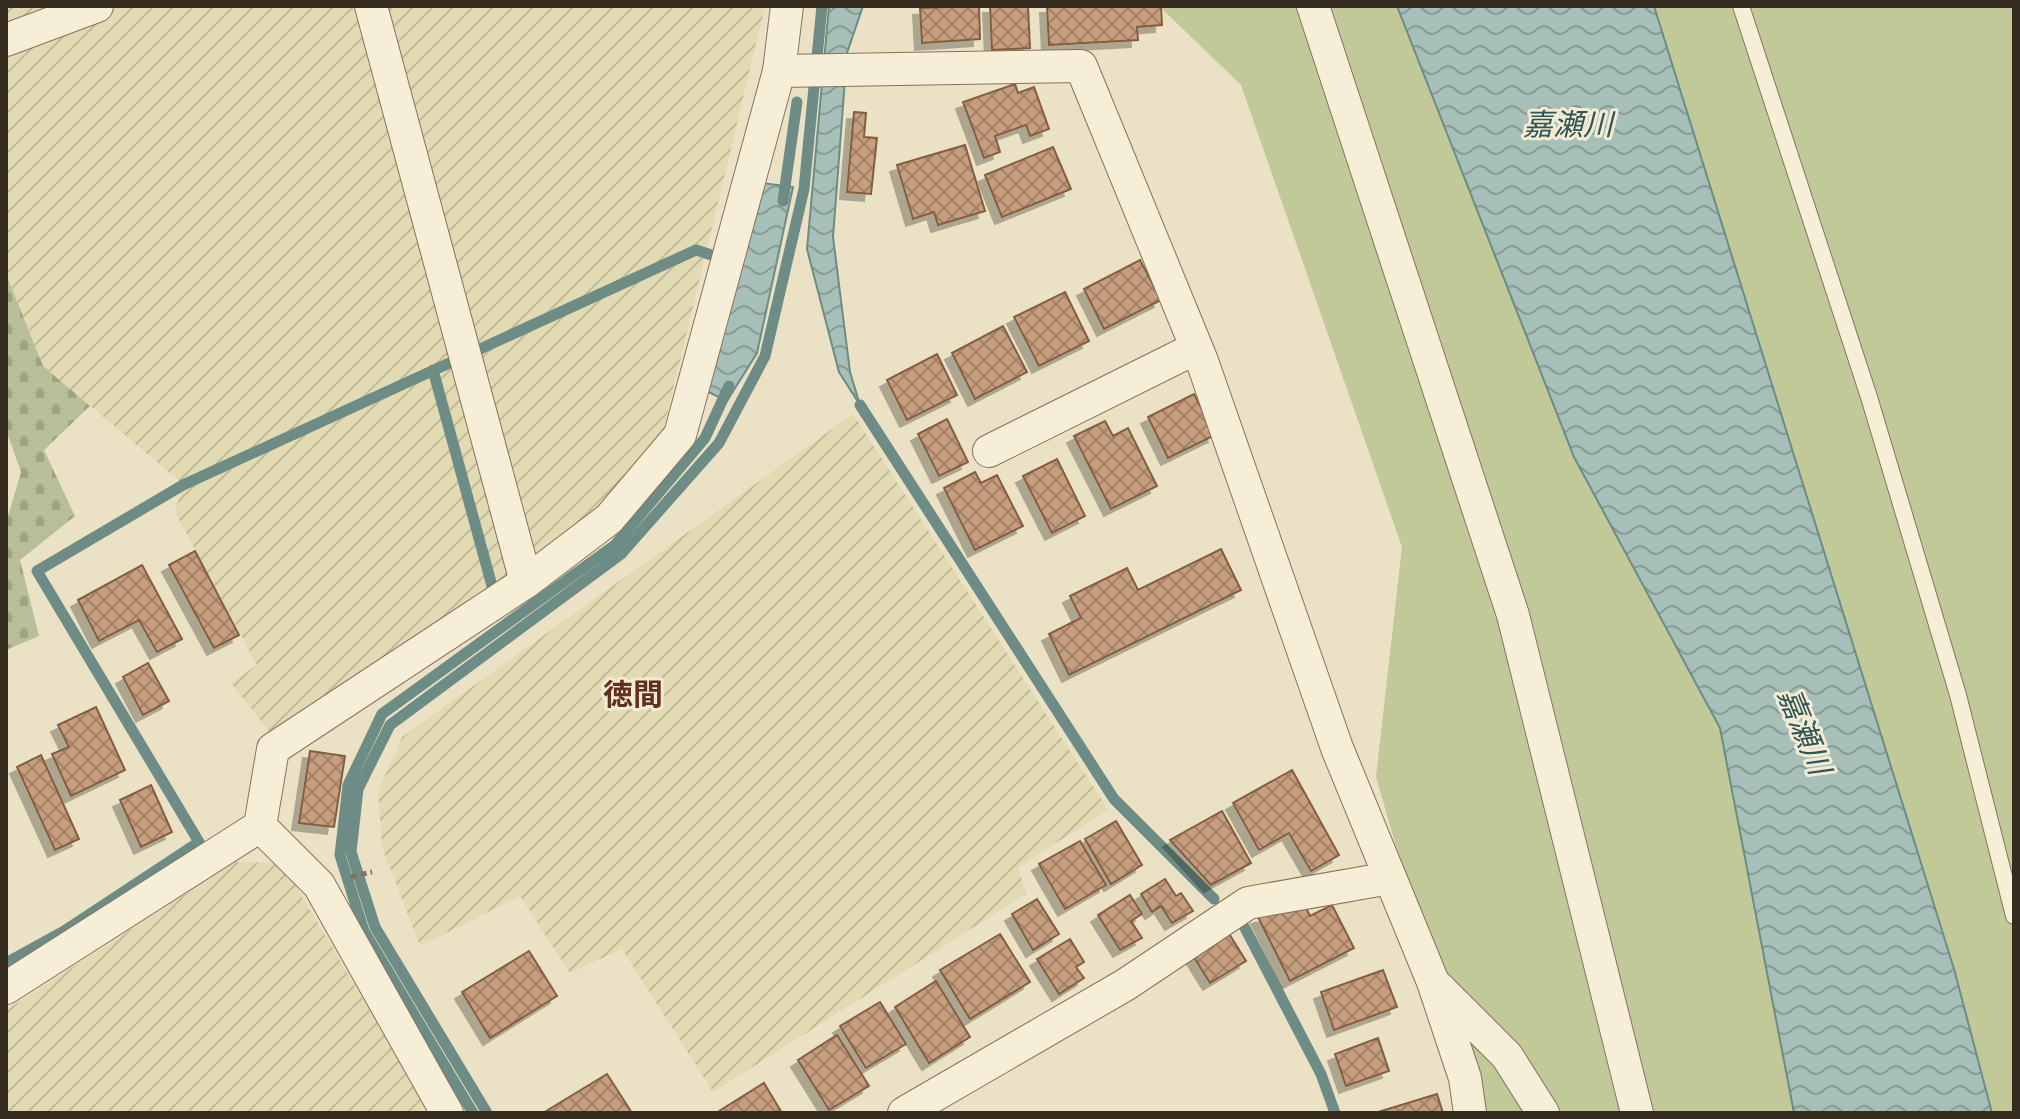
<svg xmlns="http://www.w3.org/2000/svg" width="2020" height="1119" font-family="'PT Serif','Noto Sans JP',serif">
<defs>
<pattern id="farmland-furrows" width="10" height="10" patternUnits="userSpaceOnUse" patternTransform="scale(2)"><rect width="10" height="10" fill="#e1dab2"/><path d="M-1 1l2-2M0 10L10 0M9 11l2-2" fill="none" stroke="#c2bb99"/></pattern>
<pattern id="cemetery-stones" width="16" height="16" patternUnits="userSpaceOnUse" patternTransform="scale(2)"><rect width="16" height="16" fill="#b8be98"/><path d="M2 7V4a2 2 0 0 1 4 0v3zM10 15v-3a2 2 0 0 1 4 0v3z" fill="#9fa383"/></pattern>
<pattern id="water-waves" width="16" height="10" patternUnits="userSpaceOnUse" patternTransform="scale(2)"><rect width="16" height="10" fill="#a6bfb8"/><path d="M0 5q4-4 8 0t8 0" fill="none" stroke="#889b95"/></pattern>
<pattern id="building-cross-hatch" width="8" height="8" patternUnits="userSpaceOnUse" patternTransform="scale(2)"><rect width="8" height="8" fill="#c79e7d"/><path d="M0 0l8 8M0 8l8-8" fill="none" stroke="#a28166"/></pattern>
<filter id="shadow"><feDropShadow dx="-7" dy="7" stdDeviation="0" flood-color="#0004"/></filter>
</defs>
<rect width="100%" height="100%" fill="#ebe1c4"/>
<!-- farmland -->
<g fill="url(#farmland-furrows)">
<polygon points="6,6 765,6 659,449 551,554 270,732 231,683 257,665 175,512 183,484 43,366 6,274"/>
<polygon points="853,414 1108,810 1018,867 1026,894 713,1092 622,949 570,973 520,896 420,946 382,847 378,792 402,737"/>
<polygon points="236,862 282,863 431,1113 6,1113 6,1010"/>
</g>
<!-- green -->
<g fill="#c2c999">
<polygon points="1159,6 1397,6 1574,457 1720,728 1794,1113 1473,1113 1376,777 1402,547 1241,85"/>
<polygon points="1654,6 2014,6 2014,1113 1992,1113 1954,969"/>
</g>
<!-- cemetery -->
<polygon fill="url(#cemetery-stones)" points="6,274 43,366 90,406 44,450 75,516 20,560 39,636 6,650 6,523 21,472 6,430"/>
<!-- water -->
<g fill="url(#water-waves)" stroke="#6d8c86" stroke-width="2">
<polygon points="829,6 863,6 847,53 833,237 850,372 860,405 839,372 807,249"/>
<polygon points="1397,6 1654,6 1954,969 1992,1113 1794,1113 1720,728 1574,457"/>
<polygon points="762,183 793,187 757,353 727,401 704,390"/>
</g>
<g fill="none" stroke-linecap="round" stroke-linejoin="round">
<!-- stream -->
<g stroke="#6d8c86" stroke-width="11">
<polyline points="783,201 797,102"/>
<polyline points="433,370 495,597"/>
<polyline points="860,405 1114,799 1214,899"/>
<polyline points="1245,928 1321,1074 1335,1113"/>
<polyline points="6,963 64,931 199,842 37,571 183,485 696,250 724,259"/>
<polyline points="473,1113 364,931 340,855 348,785 382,714 615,545 705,438 729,386"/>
<polyline points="487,1113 375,927 351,852 358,789 390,725 621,554 719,443 765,356 804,189 822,6"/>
</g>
</g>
<!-- building -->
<g fill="url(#building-cross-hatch)" stroke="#835e43" stroke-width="2" filter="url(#shadow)">
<polygon points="979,6 980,39 922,43 920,8"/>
<polygon points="990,6 1028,6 1030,48 992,50"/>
<polygon points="1047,6 1161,6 1162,25 1137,27 1138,40 1049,45"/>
<polygon points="1015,84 1018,93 1034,87 1049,129 1030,136 1026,125 995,136 1000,152 984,158 963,102"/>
<polygon points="854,112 866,113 864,137 877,138 871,194 847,192"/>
<polygon points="965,145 985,211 938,225 934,212 913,219 897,165"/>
<polygon points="1053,147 1071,189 1002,217 985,175"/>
<polygon points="1140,260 1161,300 1104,329 1084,289"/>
<polygon points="1065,292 1089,341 1039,366 1014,317"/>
<polygon points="1003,326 1027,372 975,399 952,353"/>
<polygon points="937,354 957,395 907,420 887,380"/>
<polygon points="1194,394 1215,435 1168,458 1148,417"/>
<polygon points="947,419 968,462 939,476 918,434"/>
<polygon points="1105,421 1113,436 1128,428 1157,486 1111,509 1074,436"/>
<polygon points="1057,459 1085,516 1052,533 1023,476"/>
<polygon points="975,472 981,483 997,475 1023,526 975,550 944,488"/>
<polygon points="1221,549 1241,590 1069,675 1049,634 1081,618 1070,596 1127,568 1138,590"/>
<polygon points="195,551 239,635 214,648 169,565"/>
<polygon points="142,565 182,639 157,652 139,620 99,641 78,600"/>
<polygon points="148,663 169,701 143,715 123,677"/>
<polygon points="96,707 125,770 71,796 52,754 69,747 58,725"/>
<polygon points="310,751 345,756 334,827 299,823"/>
<polygon points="41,755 79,839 55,850 17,767"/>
<polygon points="1292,770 1339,855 1311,871 1289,833 1259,850 1233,803"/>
<polygon points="151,785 172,832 141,847 120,800"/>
<polygon points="1222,811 1251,863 1211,885 1170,840"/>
<polygon points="1116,821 1142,865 1111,884 1085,839"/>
<polygon points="1080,841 1106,885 1065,909 1039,864"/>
<polygon points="1165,879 1176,896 1181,893 1193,911 1172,923 1161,906 1152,912 1141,894"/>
<polygon points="1130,895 1142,914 1131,921 1142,938 1120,950 1098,915"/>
<polygon points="1037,899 1059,934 1033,950 1012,914"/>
<polygon points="1332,905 1354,948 1290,981 1258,917 1305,906 1310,916"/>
<polygon points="1228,932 1246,961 1210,983 1192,954"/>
<polygon points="1000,934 1030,982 970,1019 940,970"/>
<polygon points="1070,939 1084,962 1076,967 1084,978 1059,994 1037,959"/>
<polygon points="529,951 557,996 490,1038 462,992"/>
<polygon points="1383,970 1397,1007 1334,1030 1321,992"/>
<polygon points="936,981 970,1037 929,1063 895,1007"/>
<polygon points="880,1002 906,1044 866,1068 840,1026"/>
<polygon points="837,1035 869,1086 829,1110 798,1060"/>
<polygon points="1378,1038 1389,1071 1346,1086 1335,1054"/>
<polygon points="607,1074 632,1113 543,1113"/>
<polygon points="764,1083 782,1113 716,1113"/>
<polygon points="1437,1094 1443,1113 1375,1113"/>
</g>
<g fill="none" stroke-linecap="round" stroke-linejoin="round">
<defs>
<polyline id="lane" points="1741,6 1869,397 1958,695 2014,916"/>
<g id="street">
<polyline points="371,6 526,582"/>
<polyline points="1313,6 1513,615 1637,1113"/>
<polyline points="6,40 97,6"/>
<polyline points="779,71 1081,66 1202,361 1337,748 1433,982 1465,1078 1470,1113"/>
<polyline points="989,451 1196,348"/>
<polyline points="260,826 319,885 447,1113"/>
<polyline points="1438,987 1507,1056 1543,1113"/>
<polyline points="6,988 260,826 273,749 526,582 609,519 680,435 779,71 787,6"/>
<polyline points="904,1113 1125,985 1248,903 1390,878"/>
</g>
</defs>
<!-- lane casing -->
<use href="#lane" stroke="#85735c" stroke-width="18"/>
<!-- street casing -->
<use href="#street" stroke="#85735c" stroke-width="34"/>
<!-- path -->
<polyline stroke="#85735c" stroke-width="5" stroke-dasharray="6 4" stroke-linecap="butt" points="351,877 372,872"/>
<!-- lane -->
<use href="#lane" stroke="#f7eed7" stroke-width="16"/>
<!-- street -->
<use href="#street" stroke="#f7eed7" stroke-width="32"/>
</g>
<g text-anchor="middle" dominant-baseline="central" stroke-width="6" stroke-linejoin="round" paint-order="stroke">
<!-- water labels -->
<g font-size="30" font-style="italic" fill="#2f5554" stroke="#f3ebd4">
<text x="1568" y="124">嘉瀬川</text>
<text transform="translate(1805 731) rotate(68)">嘉瀬川</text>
</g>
<!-- neighbourhood labels -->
<g font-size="30" font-weight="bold" fill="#603021" stroke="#f3ebd4">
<text x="633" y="694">徳間</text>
</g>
</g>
<!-- border -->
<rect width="2020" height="1119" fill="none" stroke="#362b1f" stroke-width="16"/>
</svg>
